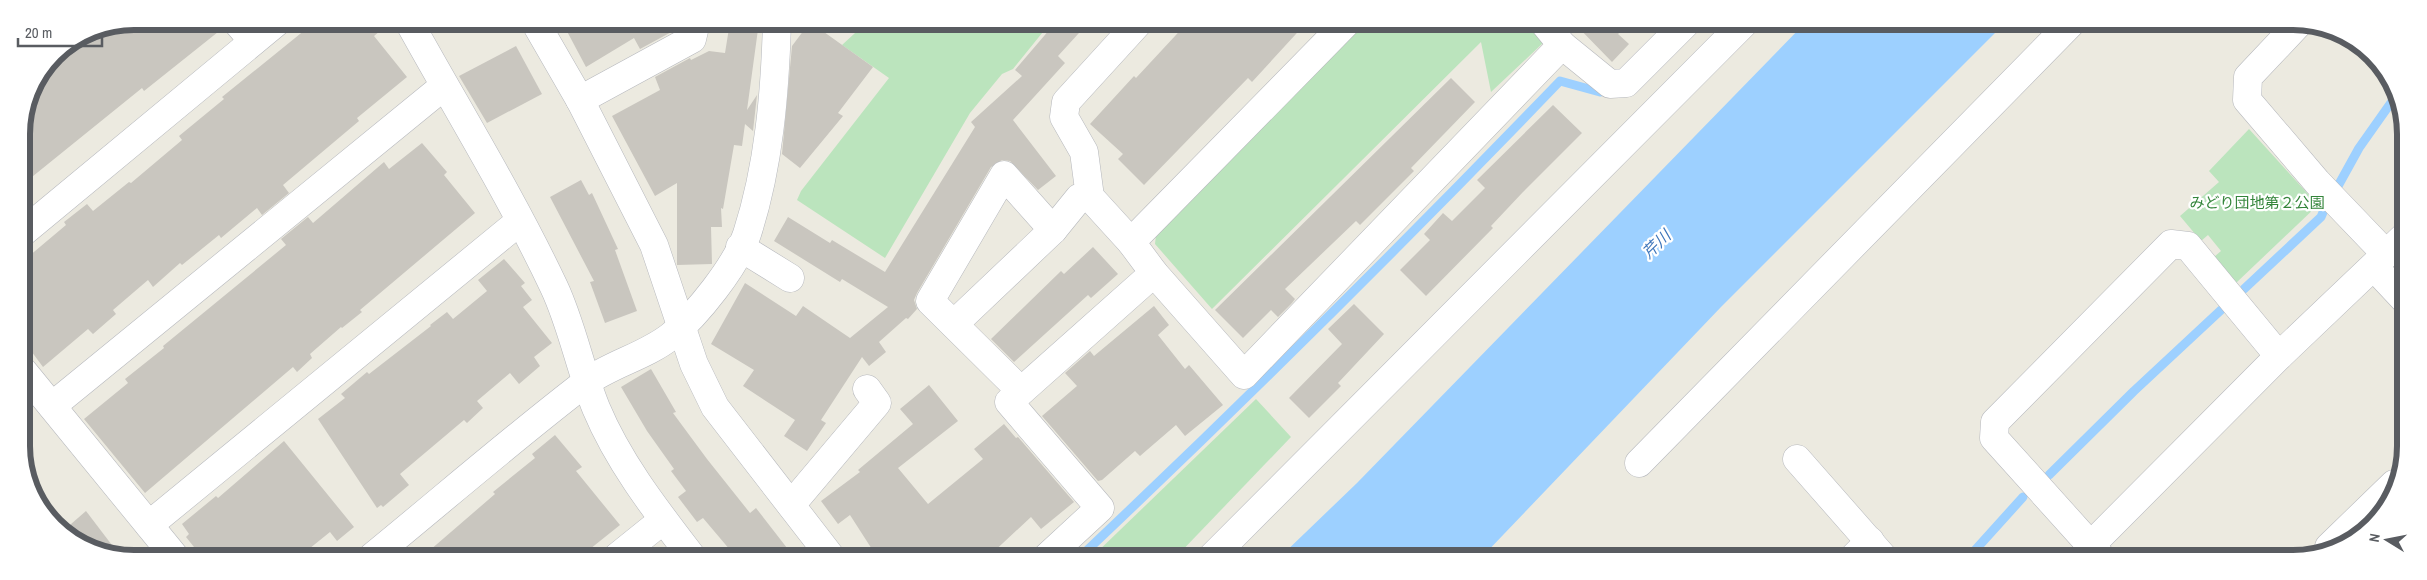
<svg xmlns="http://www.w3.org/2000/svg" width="2427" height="580" font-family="'Archivo Narrow','Noto Sans JP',sans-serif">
<rect width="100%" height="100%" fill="#eceae0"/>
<!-- green -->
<g fill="#bbe4bd">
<polygon points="867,22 1051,22 1013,69 1002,74 970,113 885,258 797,200 801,191 889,78 842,45"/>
<polygon points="1365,22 1527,23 1543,43 1491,92 1481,42 1212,309 1155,244 1156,235"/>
<polygon points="2249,129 2318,205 2236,283 2214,257 2221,251 2208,235 2201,241 2180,216 2219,182 2209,171"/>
<polygon points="1256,399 1291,437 1175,558 1092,557"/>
</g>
<!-- water -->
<polygon fill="#9dd0ff" points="1805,23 2005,23 1721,307 1481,558 1279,558 1357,483"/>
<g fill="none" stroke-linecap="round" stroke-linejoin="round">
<!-- stream -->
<g stroke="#9dd0ff" stroke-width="9">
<polyline points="2338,186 2359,148 2395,97"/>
<polyline points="2244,289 2321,217 2324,210"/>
<polyline points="2049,475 2134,391 2221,310"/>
<path d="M1080,557C1244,402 1403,244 1560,81L1600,92"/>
<polyline points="1968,558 2023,497"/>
</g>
</g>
<!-- building -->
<g fill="#c9c6bf">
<polygon points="134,21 221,21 223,28 144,91 142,88 22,185 21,127 30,91 54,54 91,30"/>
<polygon points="316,21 391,22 374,36 407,77 357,118 359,121 283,185 289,193 262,215 257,208 221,238 219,235 182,265 180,263 153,287 148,280 113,310 116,314 93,334 88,329 43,367 23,340 22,262 66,225 64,222 87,204 93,211 129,182 131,183 182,140 179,136 224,99 222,97"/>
<polygon points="562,22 670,22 675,30 640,49 634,38 586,67"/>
<polygon points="730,22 759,22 747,110 757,95 753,131 745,124 742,146 734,145 723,209 721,208 722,227 711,227 712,264 677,265 677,183 655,196 612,116 660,90 655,77 690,58 691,60 709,51 725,53"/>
<polygon points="810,22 873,67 838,113 843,116 800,168 782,154 792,46"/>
<polygon points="1056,22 1089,22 1058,56 1065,63 1013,120 1056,176 1038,190 1010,161 1002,160 991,167 917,293 914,300 917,309 908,319 906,318 879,342 886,352 869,366 862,357 821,420 826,423 807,451 784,436 795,420 743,386 754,370 711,344 745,283 796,316 803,306 850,338 888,307 842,279 840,282 774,241 788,217 830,243 832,240 885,272 975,127 971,122 1022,76 1015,70"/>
<polygon points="1188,22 1307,22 1252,82 1248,78 1144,185 1118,159 1123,154 1090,124 1134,76 1136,78"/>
<polygon points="1574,23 1629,23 1618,34 1629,44 1612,62"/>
<polygon points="516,46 542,94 487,123 459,76"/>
<polygon points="1451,78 1475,102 1411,168 1414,171 1360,225 1356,221 1285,289 1295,299 1292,303 1278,317 1271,310 1243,338 1215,310"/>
<polygon points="1553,105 1582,133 1523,192 1491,226 1493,228 1426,296 1400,270 1430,240 1424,234 1443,213 1452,221 1485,188 1477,180"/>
<polygon points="422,143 447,172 444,175 475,213 360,310 362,312 342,328 341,327 310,354 312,358 297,372 293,367 145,493 84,419 128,383 125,379 164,348 163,346 286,245 281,239 308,217 313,223 384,162 389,169"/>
<polygon points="581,180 589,195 592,193 618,249 615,250 637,311 605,323 590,282 594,281 550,197"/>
<polygon points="1093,247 1118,274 1091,298 1088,295 1014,362 991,339 1061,271 1064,274"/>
<polygon points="504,259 525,283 521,286 532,300 523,307 552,343 534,357 540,366 519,384 510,373 477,401 483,408 467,423 464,420 400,474 409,485 383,507 381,505 377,508 318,419 345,398 341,394 367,372 369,374 431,326 430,325 447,312 453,319 487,291 478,280"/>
<polygon points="1354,304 1384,334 1338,383 1341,386 1309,418 1289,398 1342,344 1328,329"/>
<polygon points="1154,306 1169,325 1158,335 1185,369 1189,365 1223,405 1185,436 1176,425 1140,456 1135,451 1102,480 1098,481 1042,416 1077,386 1065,373 1090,351 1094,356"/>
<polygon points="651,369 676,412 673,413 707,459 750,513 756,508 794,557 736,557 703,518 697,522 678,497 686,491 671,471 674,469 647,431 621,387"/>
<polygon points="929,385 958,421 898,468 928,504 983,459 974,449 1004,424 1016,438 1018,437 1074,502 1041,529 1031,517 988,557 877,557 850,515 838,524 821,501 860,472 858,470 913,424 900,409"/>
<polygon points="555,435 582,467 576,471 620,525 580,557 422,557 495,494 493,492 535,458 532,454"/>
<polygon points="284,441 354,527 337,541 330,532 299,557 202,557 186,537 189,534 182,524 216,496 218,498"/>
<polygon points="86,511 121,557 112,557 63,531"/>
</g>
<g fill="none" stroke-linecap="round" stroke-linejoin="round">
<defs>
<g id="minor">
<polyline points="236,21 253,41"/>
<path d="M409,22C457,109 511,196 554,287C572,325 580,369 596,408C619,463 656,510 692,557"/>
<polyline points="1544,23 1562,45 1610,84 1626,83 1686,23"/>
<polyline points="2299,23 2248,77 2247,100 2317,182 2386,254"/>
<polyline points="580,100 692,39 696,22"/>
<polyline points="22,233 278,21"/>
<polyline points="1131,242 1090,197 1084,152 1064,117 1066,102 1139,22"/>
<polyline points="740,247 790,278"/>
<polyline points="2374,267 2404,299"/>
<polyline points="1154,273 1244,375 1562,45"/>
<polyline points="954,324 1053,230 1079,198 1090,197"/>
<polyline points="23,371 175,557"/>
<polyline points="1021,391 930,301 1004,175 1053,230"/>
<polyline points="52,406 444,86"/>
<polyline points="1797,459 1884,558"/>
<polyline points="1639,463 2071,23"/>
<polyline points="791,505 877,403 867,389"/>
<polyline points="149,525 520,221"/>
<polyline points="2091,545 2279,356 2404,237"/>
<polyline points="2329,547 2394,484"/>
<path d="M372,557C443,499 512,439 585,383C611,364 646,356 671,336C697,315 736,266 747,234C769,166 775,93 777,22"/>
<polyline points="617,557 663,520"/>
<polyline points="1047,557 1100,508 1009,402 1154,273 1131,242 1347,22"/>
<polyline points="1211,558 1744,23"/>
<polyline points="1853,558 1870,541"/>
<polyline points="2102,558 1994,438 1995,422 2171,244 2188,246 2279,356"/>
</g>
<polyline id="tertiary" points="535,22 580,100 654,245 694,364 715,407 831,557"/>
</defs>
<!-- minor casing -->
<use href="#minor" stroke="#b6b8bd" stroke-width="29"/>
<!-- tertiary casing -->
<use href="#tertiary" stroke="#b6b8bd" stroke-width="29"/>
<!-- minor -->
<use href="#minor" stroke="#fff" stroke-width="28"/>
<!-- tertiary -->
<use href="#tertiary" stroke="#fff" stroke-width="28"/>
</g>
<g text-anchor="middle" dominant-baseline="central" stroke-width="4.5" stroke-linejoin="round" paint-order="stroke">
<!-- park labels -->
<g font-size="15" fill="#34853b" stroke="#fff">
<text x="2257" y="202">みどり団地第２公園</text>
</g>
<!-- water labels -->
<g font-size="16" font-style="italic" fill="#3d75ba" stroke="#fff">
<text transform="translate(1656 244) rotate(-44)">芹川</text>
</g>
</g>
<!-- crop -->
<path d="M0 0H2427V580H0ZM134 30H2293A104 104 0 0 1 2397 134V446A104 104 0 0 1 2293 550H134A104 104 0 0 1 30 446V134A104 104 0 0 1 134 30Z" fill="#fff" fill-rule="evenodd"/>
<path fill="none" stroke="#595c61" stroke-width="6" d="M134 30H2293A104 104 0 0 1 2397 134V446A104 104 0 0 1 2293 550H134A104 104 0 0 1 30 446V134A104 104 0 0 1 134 30Z"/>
<!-- north arrow -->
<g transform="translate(2387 540) rotate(280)" stroke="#ffffff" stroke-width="4" paint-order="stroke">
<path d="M0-4L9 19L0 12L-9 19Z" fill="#595c61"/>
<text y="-8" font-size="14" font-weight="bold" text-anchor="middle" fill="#595c61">N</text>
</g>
<!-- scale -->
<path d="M18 38v8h84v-8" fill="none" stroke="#595c61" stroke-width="2.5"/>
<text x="25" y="38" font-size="15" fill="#595c61" stroke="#ffffff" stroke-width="4" paint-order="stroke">20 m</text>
</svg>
